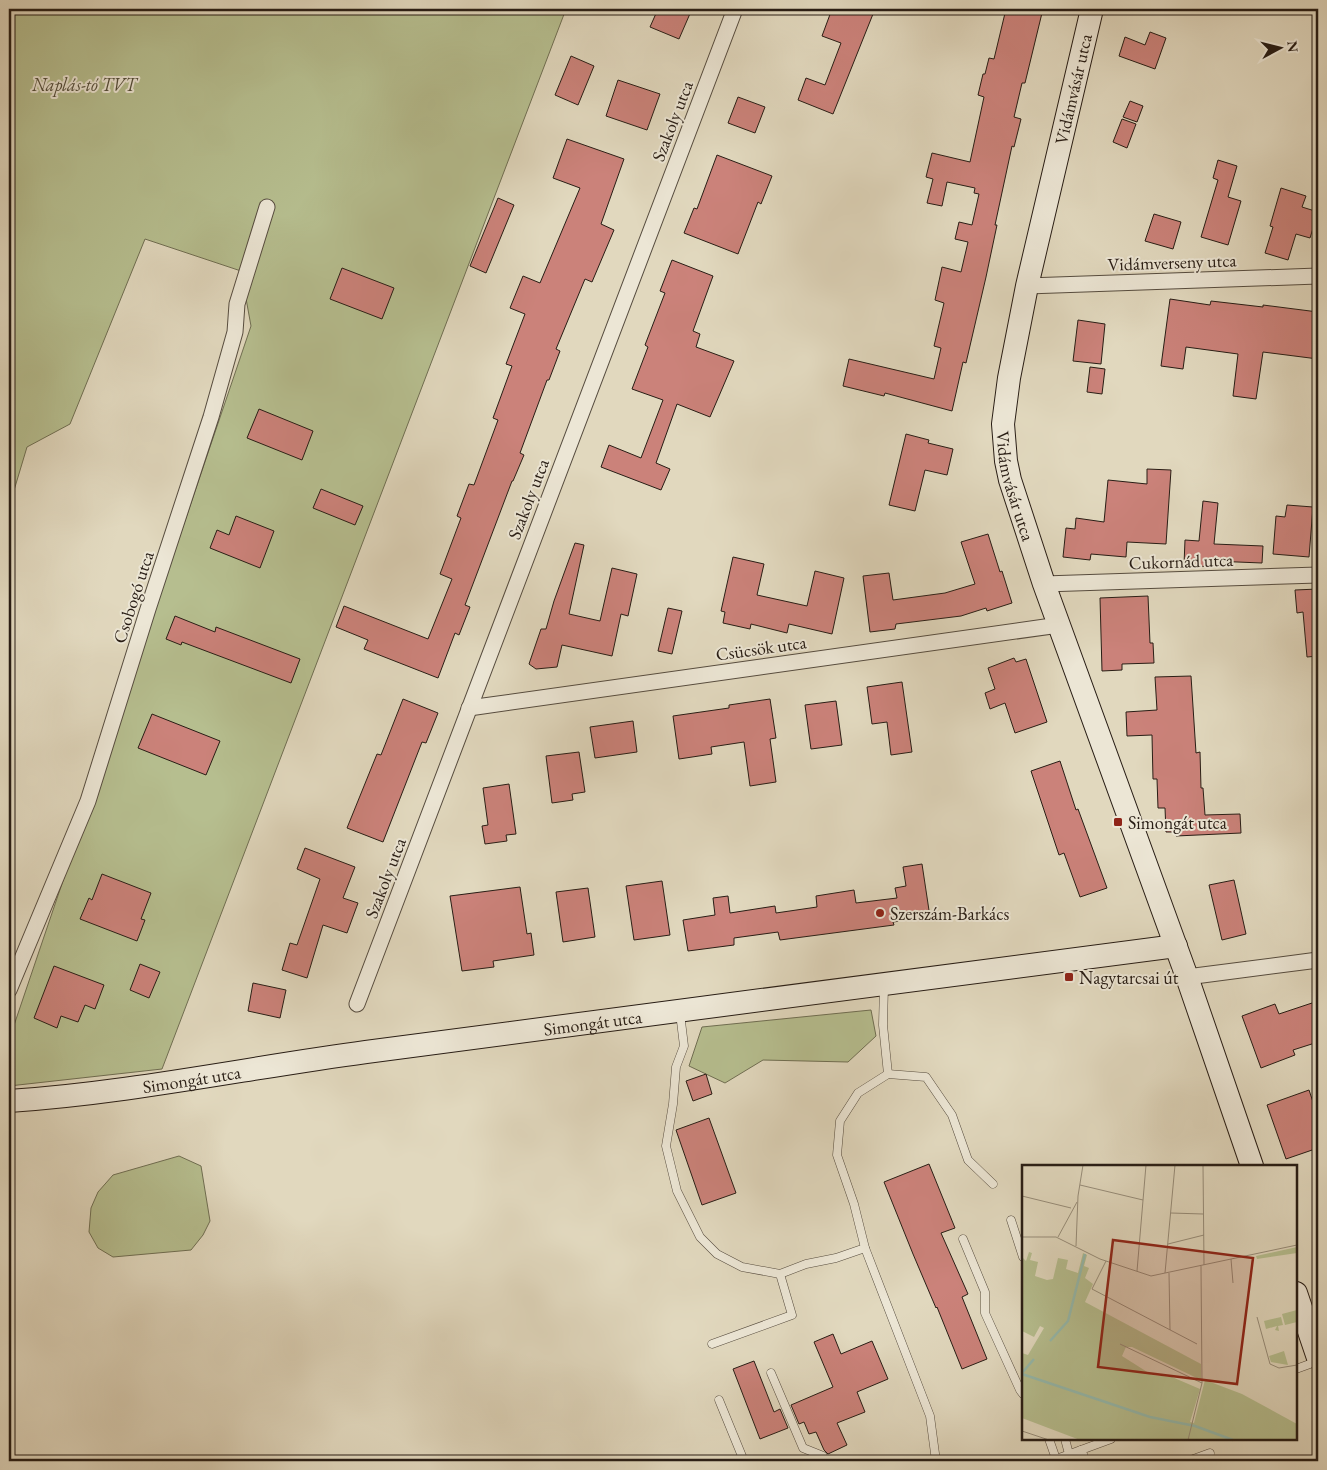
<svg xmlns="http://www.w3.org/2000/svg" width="1327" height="1470" font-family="'EB Garamond',serif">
<rect width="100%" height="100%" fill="#e1d8be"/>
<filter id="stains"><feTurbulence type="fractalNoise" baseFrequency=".004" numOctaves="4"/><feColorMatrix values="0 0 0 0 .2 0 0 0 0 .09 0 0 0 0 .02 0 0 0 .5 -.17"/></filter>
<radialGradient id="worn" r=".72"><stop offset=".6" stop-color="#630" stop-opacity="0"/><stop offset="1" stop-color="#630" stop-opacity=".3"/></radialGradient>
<!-- green -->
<g fill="#b6be8f" stroke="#6f6e52">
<polygon points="9,9 566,9 162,1069 9,1086 9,1040 251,326 241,271 145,239 70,424 27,447 9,507"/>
<polygon points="871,1010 876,1036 848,1062 763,1060 725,1083 689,1066 702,1027"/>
<polygon points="179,1156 201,1166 210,1221 203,1235 191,1250 113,1257 98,1248 89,1232 91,1208 98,1192 113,1175"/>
</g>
<!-- building -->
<g fill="#cb827a" stroke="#281d15">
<polygon points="658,9 692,9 679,39 650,27"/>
<polygon points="832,9 875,9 833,114 798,100 806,78 825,85 841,43 822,36"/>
<polygon points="1006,9 1023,9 1042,13 1025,83 1022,83 1014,117 1021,119 1014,147 1012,146 995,225 997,225 986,277 966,363 963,362 952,411 885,393 884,396 843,386 849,359 934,379 941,348 934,346 944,303 935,300 942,267 961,272 968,242 955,239 959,222 972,225 979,194 974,193 975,188 947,182 942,206 927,203 933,179 926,177 932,153 970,162 984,97 978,95 983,74 985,74 989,58 994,59"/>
<polygon points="1150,32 1166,38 1155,69 1119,56 1125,37 1145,45"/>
<polygon points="571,56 594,66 578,105 555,95"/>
<polygon points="618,80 660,94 647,130 606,116"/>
<polygon points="738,97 765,107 755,133 728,123"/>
<polygon points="1130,101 1143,106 1137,122 1123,117"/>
<polygon points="1122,119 1136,124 1127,148 1113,142"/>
<polygon points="567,139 624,159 601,224 614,230 592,282 585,279 556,349 560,351 549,380 547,380 520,453 524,455 513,481 512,481 465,605 470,607 459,635 455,633 438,678 364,649 368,640 336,627 344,606 428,639 452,579 440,574 461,518 457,516 469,484 474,485 498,420 493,418 512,366 506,364 525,314 510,308 523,276 540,283 580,188 553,178"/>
<polygon points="717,155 772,176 761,204 758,202 738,254 684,233 694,208 697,209"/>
<polygon points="1218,160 1237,166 1228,197 1241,201 1228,245 1201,237 1218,180 1213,178"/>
<polygon points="1281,188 1306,196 1302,207 1318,212 1310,238 1296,234 1288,260 1265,253 1273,227 1270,226"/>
<polygon points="498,198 514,205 486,273 470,266"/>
<polygon points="1154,214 1181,222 1173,249 1145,241"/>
<polygon points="672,260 713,276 693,331 700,334 696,347 734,361 710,417 677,404 656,463 670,469 661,490 601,467 609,445 641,458 663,400 632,389 648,347 645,345 665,293 660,291"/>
<polygon points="342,268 394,288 382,319 330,299"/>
<polygon points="1170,299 1210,305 1211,301 1263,307 1263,305 1318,312 1318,359 1263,352 1256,399 1233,396 1238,354 1186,347 1183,369 1161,366"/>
<polygon points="1078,320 1105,324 1101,364 1073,361"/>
<polygon points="1090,367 1105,369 1102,394 1087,392"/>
<polygon points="259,409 313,431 302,460 247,438"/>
<polygon points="906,434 929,440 928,443 953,449 947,475 925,470 915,511 889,505"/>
<polygon points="1147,469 1171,470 1166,544 1127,542 1126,557 1091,554 1090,560 1063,557 1066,528 1075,529 1076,518 1104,522 1108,480 1147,484"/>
<polygon points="321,489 363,506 355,525 313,508"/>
<polygon points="1203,501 1218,503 1214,544 1263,546 1262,563 1213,561 1212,567 1184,565 1185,540 1199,541"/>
<polygon points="1287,505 1313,507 1309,557 1273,554 1276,516 1285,517"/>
<polygon points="236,516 274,531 260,568 210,548 217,530 229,535"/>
<polygon points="988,534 1000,572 1002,571 1012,603 987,611 986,608 961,616 896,624 895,629 870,632 863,576 889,573 893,600 945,593 975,584 961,542"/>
<polygon points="575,543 584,545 569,614 600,621 612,568 637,574 628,616 621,614 612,656 562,645 557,667 536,669 529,664 541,629 546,629 554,601"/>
<polygon points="733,557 764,564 757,595 807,606 815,571 844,578 832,634 789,624 787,633 751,624 750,629 723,623 725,612 721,611"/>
<polygon points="1318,589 1318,656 1307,657 1303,612 1297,613 1295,590"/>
<polygon points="1148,596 1150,643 1153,643 1154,663 1122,664 1122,670 1102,671 1100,598"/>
<polygon points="668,608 682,611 672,654 658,651"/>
<polygon points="175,616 215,632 216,627 300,659 291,683 182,642 181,645 166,639"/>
<polygon points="1014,658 1016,662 1026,659 1047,722 1015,733 1005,703 990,709 985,693 995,689 988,668"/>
<polygon points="1191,676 1196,753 1200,752 1201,788 1203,788 1205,815 1240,814 1241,833 1176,836 1176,832 1166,832 1165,808 1158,808 1157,779 1153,779 1152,735 1127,736 1126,712 1157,710 1155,677"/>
<polygon points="902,682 912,752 891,755 887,722 872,724 867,687"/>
<polygon points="403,699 438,713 426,743 422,742 383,842 347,828 377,754 381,755"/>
<polygon points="770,699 776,738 770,739 776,782 750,786 744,742 711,747 712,754 679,759 673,716 729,708 729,705"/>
<polygon points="836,701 842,745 811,749 805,705"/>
<polygon points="152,714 220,741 206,775 138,748"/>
<polygon points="633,721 637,752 595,758 590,727"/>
<polygon points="579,752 585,792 572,794 573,800 552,803 546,756"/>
<polygon points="1060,761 1076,810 1078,809 1107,888 1080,897 1064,853 1059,855 1031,771"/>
<polygon points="509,784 516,834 506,835 507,841 485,844 482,826 488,825 483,788"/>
<polygon points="305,848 355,867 343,898 358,903 347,933 323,925 307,978 282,970 290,943 297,945 320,879 297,869"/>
<polygon points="922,864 930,917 893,922 894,925 780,940 778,932 734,938 734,945 688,951 683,920 715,915 713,898 728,896 730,913 775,906 776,913 817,907 816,896 854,890 856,903 897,898 895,888 906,886 903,867"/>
<polygon points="102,874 151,893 141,919 145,920 137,941 80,919 89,898 92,900"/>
<polygon points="1234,880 1246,934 1222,940 1209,885"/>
<polygon points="662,881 670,935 634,940 626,886"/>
<polygon points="520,887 527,934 531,933 534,955 493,961 494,967 462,971 450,896"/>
<polygon points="588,888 595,937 563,942 556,892"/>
<polygon points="140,964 160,972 149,998 130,990"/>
<polygon points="54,966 104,985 95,1009 85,1005 78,1022 61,1016 57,1028 34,1018"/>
<polygon points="253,983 286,990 280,1018 248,1011"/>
<polygon points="1318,1001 1318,1042 1293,1050 1295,1055 1261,1068 1242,1016 1275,1004 1279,1014"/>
<polygon points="706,1074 712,1094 693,1101 686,1081"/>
<polygon points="1309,1090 1318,1117 1318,1148 1286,1159 1267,1105"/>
<polygon points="709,1118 736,1193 702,1205 676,1130"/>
<polygon points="929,1164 955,1228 941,1233 968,1294 962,1297 987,1359 962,1369 937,1307 936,1308 913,1254 884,1182"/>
<polygon points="833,1334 841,1354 872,1341 888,1379 857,1392 865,1412 837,1423 847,1445 828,1454 824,1450 816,1432 809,1434 804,1422 799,1424 791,1405 833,1387 814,1342"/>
<polygon points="754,1361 774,1412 780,1409 788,1428 760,1439 733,1369"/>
</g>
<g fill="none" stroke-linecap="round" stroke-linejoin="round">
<defs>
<g id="lane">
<polyline points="884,986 883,1025 888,1074"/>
<polyline points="680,1013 684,1046 676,1067 673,1104 666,1146 677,1191 700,1237 717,1254 742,1267 780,1274 806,1264 836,1258 865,1248"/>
<polyline points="1011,1220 1023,1257"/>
<polyline points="963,1239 985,1292 985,1313 1020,1390 1023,1394"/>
<polyline points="712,1344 792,1315 780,1274"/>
<polyline points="1296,1369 1318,1361"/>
<polyline points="771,1373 803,1448 823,1456 825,1461"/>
<polyline points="719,1400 744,1461"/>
<polyline points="1049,1439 1056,1459"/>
<polyline points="1065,1439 1069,1454"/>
<polyline points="1081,1450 1086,1461"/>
<polyline points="936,1461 930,1416 865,1248 854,1204 837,1155 840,1121 858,1093 888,1074 926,1077 952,1115 968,1160 993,1184"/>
<polyline points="1051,1461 1111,1439"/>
<polyline points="1188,1461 1210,1453"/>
</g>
<g id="street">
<polyline points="1027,286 1318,276"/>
<polyline points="1044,584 1318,575"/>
<polyline points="469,708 1059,625"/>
<polyline points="1187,977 1318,960"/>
<polyline points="9,990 88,801 148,609 211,417 235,332 237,304 267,207"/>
<polyline points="357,1004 735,9"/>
</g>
<g id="secondary">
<path id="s1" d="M1092,9L1027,286L1009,378L1003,424L1006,461L1010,480L1044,584L1187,977L1252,1166"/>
<path id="s2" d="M9,1101C129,1093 247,1068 366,1052C636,1017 906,980 1176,946"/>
<polyline points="1296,1293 1318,1358"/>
</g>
</defs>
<!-- lane casing -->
<use href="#lane" stroke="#564c3f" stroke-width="9"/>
<!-- street casing -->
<use href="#street" stroke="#564c3f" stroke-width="17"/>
<!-- secondary casing -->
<use href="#secondary" stroke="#281d15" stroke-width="24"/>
<!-- lane -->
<use href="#lane" stroke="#ece6d5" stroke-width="8"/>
<!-- street -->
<use href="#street" stroke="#ece6d5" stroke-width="15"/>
<!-- secondary -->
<use href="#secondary" stroke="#ece6d5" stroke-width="22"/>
</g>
<!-- markers -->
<g fill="#8f2418" stroke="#ece6d5" stroke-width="2">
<rect x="1113" y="817" width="10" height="10" rx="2.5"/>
<circle cx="880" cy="913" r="5"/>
<rect x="1064" y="972" width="10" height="10" rx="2.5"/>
</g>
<g text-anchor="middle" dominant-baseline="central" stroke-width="4" stroke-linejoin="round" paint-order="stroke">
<!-- park labels -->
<g font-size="18" font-style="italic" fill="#534d3a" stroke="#ece6d5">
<text x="84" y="84">Naplás-tó TVT</text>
</g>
<!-- street labels -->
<g font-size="18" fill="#281d15" stroke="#ece6d5">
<text transform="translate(1073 89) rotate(-77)">Vidámvásár utca</text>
<text transform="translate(672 121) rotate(-69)">Szakoly utca</text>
<text transform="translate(1172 262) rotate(-2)">Vidámverseny utca</text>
<text stroke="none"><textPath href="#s1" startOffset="488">Vidámvásár utca</textPath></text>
<text transform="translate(528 499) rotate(-69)">Szakoly utca</text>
<text transform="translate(1181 561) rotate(-2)">Cukornád utca</text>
<text transform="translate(133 597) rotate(-72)">Csobogó utca</text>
<text transform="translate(761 648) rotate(-8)">Csücsök utca</text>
<text transform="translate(385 878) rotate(-69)">Szakoly utca</text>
<text stroke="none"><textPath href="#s2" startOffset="589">Simongát utca</textPath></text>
<text stroke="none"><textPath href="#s2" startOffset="184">Simongát utca</textPath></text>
</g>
<!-- poi labels -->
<g font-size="18" fill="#281d15" stroke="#ece6d5" text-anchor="start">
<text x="1128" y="822">Simongát utca</text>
<text x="890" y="913">Szerszám-Barkács</text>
<text x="1079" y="977">Nagytarcsai út</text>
</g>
</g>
<!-- overview -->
<g transform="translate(1022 1165)">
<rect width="275" height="275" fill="#e1d8be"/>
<path d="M275,82V88L235,94L234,91ZM7,87L10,88L8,95L16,97L13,111L25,115L31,114L36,93L46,95L44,104L56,108L61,88L65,90L62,101L67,103L63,113L71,119L63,137L179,199V215L110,182H104L100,191L130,210L150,212L178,224L168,257L172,258L183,215L220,229L275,259V275H58L0,253V188L6,190L22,163L18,161L12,172L0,166V92L4,96ZM275,145V157L263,160L260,149ZM259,152L261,160L256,161L257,166L253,165L255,161L244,164L242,156ZM262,186L266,200L249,197L247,191Z" fill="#b6be8f"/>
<path fill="none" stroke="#95baad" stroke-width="2.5" d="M28,176L46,156L63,89M0,208L12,194M0,209L128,252L173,261L211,275"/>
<path fill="none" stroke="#978d7a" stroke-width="1" d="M181,0L182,100M58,20L121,35M0,31L49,43M149,48L181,49M0,72H34L78,94L129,111L275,80M36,72L55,37M146,79L182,70M54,81L56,31L61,0M209,94L211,118M84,96L70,124L175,179M115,106L124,0M143,108L153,0M147,108L148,165M235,152L248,199L257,203L275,200M98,179L180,218M0,266L27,275M166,275L180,218L179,101"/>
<path fill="#8f2418" fill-opacity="0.15" stroke="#8f2418" stroke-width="2.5" d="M91,75L231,93L215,219L76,202Z"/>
<rect width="275" height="275" fill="none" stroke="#281d15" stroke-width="2.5"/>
</g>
<!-- margin -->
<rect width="1327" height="1470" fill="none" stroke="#e1d8be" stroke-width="30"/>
<rect x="10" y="10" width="1307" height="1450" fill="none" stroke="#281d15" stroke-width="2.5"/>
<rect x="15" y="15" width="1297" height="1440" fill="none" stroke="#281d15"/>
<!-- north arrow -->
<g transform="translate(1280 48) rotate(83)" stroke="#ece6d5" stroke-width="4" paint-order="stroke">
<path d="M0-4L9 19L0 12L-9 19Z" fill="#281d15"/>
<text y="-8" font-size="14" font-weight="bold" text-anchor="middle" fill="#281d15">N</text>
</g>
<rect width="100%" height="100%" filter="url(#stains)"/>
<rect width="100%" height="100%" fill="url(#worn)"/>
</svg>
